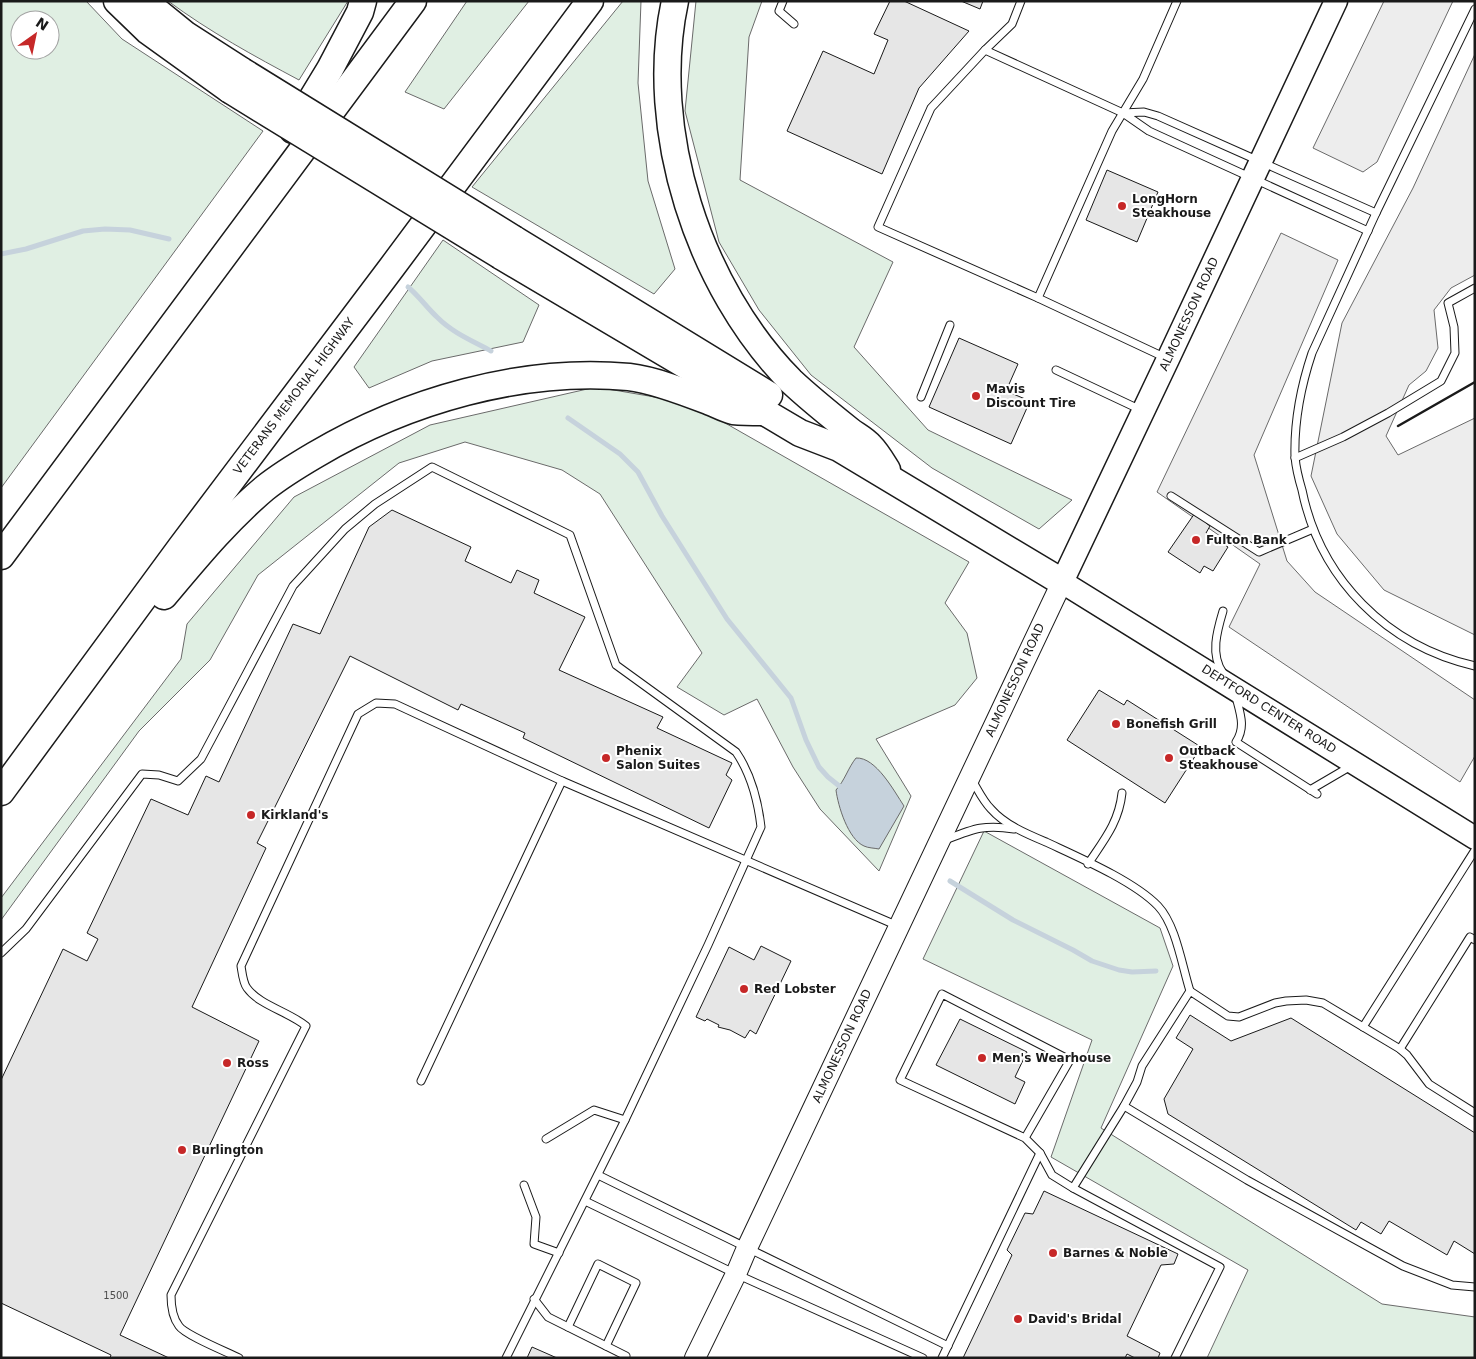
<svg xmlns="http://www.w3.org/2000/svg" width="1476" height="1359" font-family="'DejaVu Sans',sans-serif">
<rect width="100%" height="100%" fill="#fff"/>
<!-- green -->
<g fill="#e0efe3" stroke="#6a6a6a" fill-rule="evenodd">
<path d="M1,1H86L122,39L263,131L1,488ZM20,20H50V50H20Z"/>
<path d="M168,1H348L299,80C254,56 210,32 168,1Z"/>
<polygon points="467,1 529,1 444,109 405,92"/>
<polygon points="623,1 641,1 638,83 648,181 675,269 654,294 472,187"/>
<polygon points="696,1 762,1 749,37 740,180 893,262 854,347 928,430 1072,500 1039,529 932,468 811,375 759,310 719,242 685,111"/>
<polygon points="443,240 539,305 523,342 432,361 369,388 354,367"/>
<polygon points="596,387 690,403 969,562 945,603 967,633 977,678 955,705 876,739 911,796 879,871 820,809 793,767 757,699 724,715 677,687 702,653 600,494 562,470 465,442 399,463 258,575 210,660 139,731 1,920 1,898 181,659 187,624 294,497 430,425"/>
<polygon points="984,831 1160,928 1173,966 1101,1128 1382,1304 1475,1317 1475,1358 1207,1358 1248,1270 1051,1157 1092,1040 923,959"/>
</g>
<!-- parking -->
<g fill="#ededed" stroke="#6a6a6a">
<polygon points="1384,1 1453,1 1377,162 1363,172 1313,148"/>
<polygon points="1475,54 1475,275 1451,288 1434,310 1438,348 1426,371 1409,385 1386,436 1398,455 1475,418 1475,635 1384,590 1337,534 1311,476 1342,323 1413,188"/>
<polygon points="1281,233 1338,260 1254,455 1287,561 1315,592 1475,700 1475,756 1460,782 1229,627 1260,564 1157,492"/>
</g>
<!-- water -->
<path fill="#c6d2dc" stroke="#6a6a6a" d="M856,758C876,757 894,791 904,806L879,849C874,848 868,848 864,846C848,839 838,806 836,790C845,780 848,768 856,758Z"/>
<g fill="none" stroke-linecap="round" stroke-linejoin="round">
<!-- stream -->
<g stroke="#c6d2dc" stroke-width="5">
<polyline points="1,254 26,249 83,231 105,229 130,230 169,239"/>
<path d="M408,287C419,296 427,308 438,318C453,333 473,341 491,351"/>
<polyline points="568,418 620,454 638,472 662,516 727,619 791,698 806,740 819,767 828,777 843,789"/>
<polyline points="950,881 1013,920 1073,950 1092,961 1119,970 1132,972 1156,971"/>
</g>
</g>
<!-- building -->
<g fill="#e6e6e6" stroke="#1a1a1a">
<polygon points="890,1 904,1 969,31 919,88 882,174 787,131 823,51 874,74 888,40 874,34"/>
<polygon points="961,1 983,1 980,9"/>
<polygon points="1107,170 1158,192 1137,242 1086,220"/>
<polygon points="959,338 1018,364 1006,391 1030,401 1011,444 929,407"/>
<polygon points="392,510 471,547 465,561 511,583 517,570 539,580 534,593 585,617 559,670 663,717 657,728 732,763 726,775 732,780 709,828 523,738 525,733 461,704 458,710 350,656 257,843 266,848 192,1007 259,1041 120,1335 169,1358 110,1358 111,1355 1,1303 1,1080 63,949 87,961 98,939 87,933 151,799 188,815 206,776 219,782 293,624 320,634 369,527"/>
<polygon points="1197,510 1209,518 1206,523 1210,526 1206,533 1228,547 1213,571 1204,566 1200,573 1168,552"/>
<polygon points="1099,690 1124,705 1127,700 1201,747 1165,803 1067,740"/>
<polygon points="761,946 791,961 756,1034 750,1030 745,1038 730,1030 718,1027 719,1025 707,1019 705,1021 696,1017 729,947 754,960"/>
<polygon points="1190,1015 1231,1041 1291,1018 1475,1133 1475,1254 1454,1241 1447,1255 1389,1221 1381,1234 1361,1222 1356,1230 1168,1114 1164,1099 1193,1049 1176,1038"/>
<polygon points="960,1019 1027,1052 1015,1077 1025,1082 1015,1104 936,1065"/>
<polygon points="1044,1191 1178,1254 1174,1264 1161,1265 1127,1336 1160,1353 1158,1358 1135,1358 1127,1354 1125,1358 963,1358 1012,1255 1007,1250 1025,1213 1033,1214"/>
<polygon points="532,1347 557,1358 527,1358"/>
</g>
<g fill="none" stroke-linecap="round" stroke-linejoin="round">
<defs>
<g id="lane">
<polyline points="783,1 779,11 794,24"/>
<polyline points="1021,1 1012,24 985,50 931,108 878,227 1038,298"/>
<path d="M1475,9L1376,213L1312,353C1301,386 1294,422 1295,457C1296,468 1299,480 1302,490C1320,579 1387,646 1475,666"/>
<polyline points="985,50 1123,113 1149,131 1368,231"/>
<polyline points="1123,113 1144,112 1158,116 1376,213"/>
<polyline points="1166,358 1038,298 1112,131 1143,79 1177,1"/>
<polyline points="1056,370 1141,410"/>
<polyline points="921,397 950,325"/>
<polyline points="1295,458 1343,437 1388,413 1441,381 1455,353 1454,327 1448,303 1475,288"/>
<polyline points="1171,496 1259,552 1313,529"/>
<path d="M1223,673C1210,655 1217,631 1223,611"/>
<path d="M1236,697C1240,713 1246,727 1236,742L1317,794"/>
<path d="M972,780C978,790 983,801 991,809C1005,825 1027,834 1046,842C1078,857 1134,881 1158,906C1176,925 1182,966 1190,991"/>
<polyline points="1310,790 1351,766"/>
<path d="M945,840C973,829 984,824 1014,829"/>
<path d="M1088,864C1104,840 1119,822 1122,793"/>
<path d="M1,953L26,929L142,774L159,775L178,781L201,759L293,586L345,529L375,504L432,467L570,535L616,665L736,752C751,774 758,801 761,827L708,945L625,1120L506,1358"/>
<polyline points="1363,1027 1475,850"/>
<polyline points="1400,1049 1470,937 1475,940"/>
<polyline points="421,1081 562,781"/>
<polyline points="1124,1106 1247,1180 1403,1266 1452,1285 1475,1287"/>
<polyline points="1025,1138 1070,1060 942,994 900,1080 1025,1138 1040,1153 1052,1175 1073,1188 1124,1106 1137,1082 1142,1066 1190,991 1228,1016 1239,1017 1275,1003 1286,1001 1306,1000 1323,1003 1400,1049 1407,1055 1429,1084 1475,1113"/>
<polyline points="546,1139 594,1110 625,1120"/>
<polyline points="598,1175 948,1346"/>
<polyline points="524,1185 536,1217 534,1244 559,1253"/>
<polyline points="1073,1188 1220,1267 1175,1358"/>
<polyline points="585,1201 736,1274 923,1358"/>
<polyline points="534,1299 548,1317 626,1356 625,1358"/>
<polyline points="568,1327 598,1264 636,1283 606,1346"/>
<path d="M239,1358C227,1352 185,1335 179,1326C172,1317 171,1305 171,1295L306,1026C289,1012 259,1005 247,988C243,983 242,972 241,966L358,714L376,703L395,704L562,781L898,926"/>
<polyline points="942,1358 1040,1153"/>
</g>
<polyline id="secondary" points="695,1358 736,1274 747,1248 1062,582"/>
<polyline id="primary" points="1336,1 1168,359 1062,582 1475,838"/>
<g id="highway">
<polyline points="117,1 148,31 230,90"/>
<polyline points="144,1 186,35 242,71"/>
<path d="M675,1C647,130 699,288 791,381C809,398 829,414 849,430C855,435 864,439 870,446C877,453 882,462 887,470"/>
<polyline points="293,130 330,69 360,12 363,1"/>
<polyline points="514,239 769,395"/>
<polyline points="501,256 800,433 839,448 1062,582"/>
<polyline points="1,556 413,1"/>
<path d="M164,596C196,558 227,520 265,488C280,476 298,465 315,455C406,401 522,367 629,377C654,380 685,392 708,401C716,404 725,409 733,411C743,412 754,412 763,412"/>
<polyline points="1,792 181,547 392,267 590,1"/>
</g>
</defs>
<!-- lane casing -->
<use href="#lane" stroke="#1a1a1a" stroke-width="9"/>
<!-- secondary casing -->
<use href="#secondary" stroke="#1a1a1a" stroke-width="22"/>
<!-- primary casing -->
<use href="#primary" stroke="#1a1a1a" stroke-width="25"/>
<!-- highway casing -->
<use href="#highway" stroke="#1a1a1a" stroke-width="29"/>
<!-- lane -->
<use href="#lane" stroke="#fff" stroke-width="7"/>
<!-- secondary -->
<use href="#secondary" stroke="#fff" stroke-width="20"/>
<!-- primary -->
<use href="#primary" stroke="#fff" stroke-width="22"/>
<!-- highway -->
<use href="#highway" stroke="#fff" stroke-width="26"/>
<defs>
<g id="highway-bridge">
<polyline points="242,71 514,239"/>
<polyline points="230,90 501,256"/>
</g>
</defs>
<!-- highway-bridge casing -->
<use href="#highway-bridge" stroke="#1a1a1a" stroke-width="29" stroke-linecap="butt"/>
<!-- highway-bridge -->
<use href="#highway-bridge" stroke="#fff" stroke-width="26"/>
<!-- wall -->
<polyline stroke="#1a1a1a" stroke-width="2.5" points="1398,426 1475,382"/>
</g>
<!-- markers -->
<g fill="#c62828" stroke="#fff" stroke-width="2">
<circle cx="1122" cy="206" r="5"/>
<circle cx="976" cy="396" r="5"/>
<circle cx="1196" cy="540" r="5"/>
<circle cx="1116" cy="724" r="5"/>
<circle cx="606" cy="758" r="5"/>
<circle cx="1169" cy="758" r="5"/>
<circle cx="251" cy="815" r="5"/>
<circle cx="744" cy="989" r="5"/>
<circle cx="982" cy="1058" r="5"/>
<circle cx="227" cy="1063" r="5"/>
<circle cx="182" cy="1150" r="5"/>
<circle cx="1053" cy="1253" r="5"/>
<circle cx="1018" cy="1319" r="5"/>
</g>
<g text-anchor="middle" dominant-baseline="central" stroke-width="4" stroke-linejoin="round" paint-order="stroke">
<!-- number labels -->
<g font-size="10" fill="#4d4d4d">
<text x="116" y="1295">1500</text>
</g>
<!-- poi labels -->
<g font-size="12" font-weight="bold" fill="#1a1a1a" stroke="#fff" text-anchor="start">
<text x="1132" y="199">LongHorn<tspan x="1132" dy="14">Steakhouse</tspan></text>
<text x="986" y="389">Mavis<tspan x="986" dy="14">Discount Tire</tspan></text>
<text x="1206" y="540">Fulton Bank</text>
<text x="1126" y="724">Bonefish Grill</text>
<text x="616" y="751">Phenix<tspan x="616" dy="14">Salon Suites</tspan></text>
<text x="1179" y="751">Outback<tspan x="1179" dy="14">Steakhouse</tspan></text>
<text x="261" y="815">Kirkland's</text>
<text x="754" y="989">Red Lobster</text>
<text x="992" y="1058">Men's Wearhouse</text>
<text x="237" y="1063">Ross</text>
<text x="192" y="1150">Burlington</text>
<text x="1063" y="1253">Barnes &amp; Noble</text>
<text x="1028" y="1319">David's Bridal</text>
</g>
<!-- street labels -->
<g font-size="12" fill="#1a1a1a" stroke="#fff">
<text transform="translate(1189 314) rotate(-65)">ALMONESSON ROAD</text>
<text transform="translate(294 396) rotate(-53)">VETERANS MEMORIAL HIGHWAY</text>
<text transform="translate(1015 680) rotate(-65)">ALMONESSON ROAD</text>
<text transform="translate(1269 709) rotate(32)">DEPTFORD CENTER ROAD</text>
<text transform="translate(842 1046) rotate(-65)">ALMONESSON ROAD</text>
</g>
</g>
<!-- border -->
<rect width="1476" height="1359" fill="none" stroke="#1a1a1a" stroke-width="5"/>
<!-- north arrow -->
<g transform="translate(35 35) rotate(33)"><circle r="24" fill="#ffffff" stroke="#a3a3a3"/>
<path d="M0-4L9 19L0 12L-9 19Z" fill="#c62828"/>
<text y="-8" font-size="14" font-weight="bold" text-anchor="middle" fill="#1a1a1a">N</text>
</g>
</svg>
